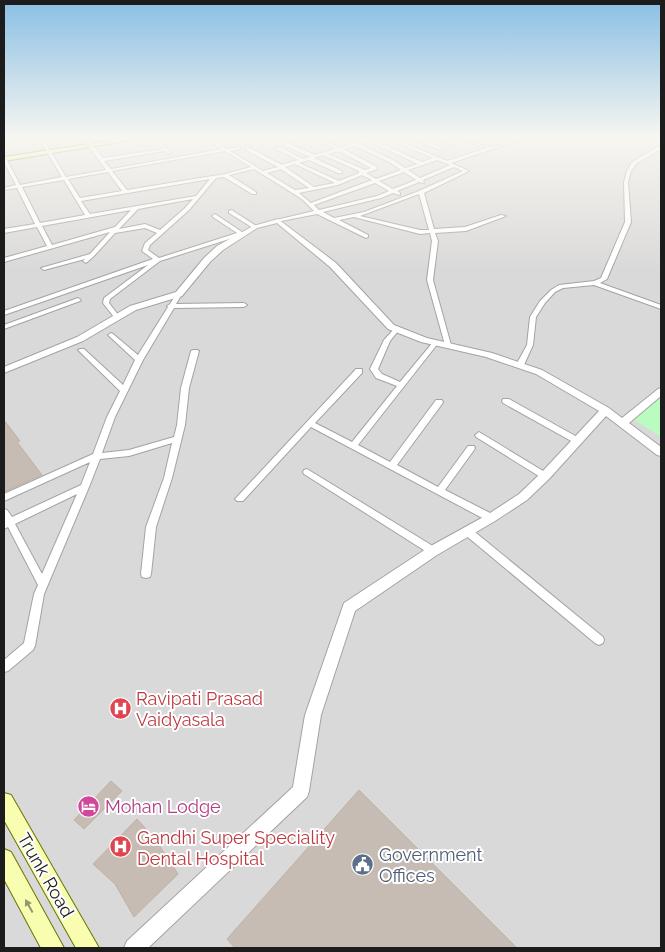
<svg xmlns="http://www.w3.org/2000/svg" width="665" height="952" font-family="Raleway,sans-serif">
<rect width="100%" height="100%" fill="#eeeae0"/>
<!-- residential -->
<rect fill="#dad9d9" x="4" y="137" width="657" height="811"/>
<!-- park -->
<polygon fill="#b9fcbf" points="661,389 661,437 627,415"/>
<!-- building -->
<g fill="#c6bcb4" stroke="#c0b0a2">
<polygon points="4,420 20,441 17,442 42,475 4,492"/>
<polygon points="111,781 122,791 84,829 74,820"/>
<polygon points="359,790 517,948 235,948 227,939"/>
<polygon points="137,819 155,839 178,874 134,917 115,884 93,864"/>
</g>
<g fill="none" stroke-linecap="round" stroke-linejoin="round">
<defs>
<g id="minor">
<path d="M38,137H42L66,177L106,170L82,137H86L103,158L163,149L151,137H155L171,153L167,154L165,151L104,161L111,169L222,149L203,137H208L227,149L240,147V149L230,151L263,171L278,167L246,150V148H250L282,165L298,160L276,149V147H280L302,159L310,157L284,145V143H288L315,155L335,149L314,137H319L339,148L351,144L338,137H344L355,143L367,138L380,137L373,140L422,162L433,158L384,137H390L447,161L487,148L457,137C469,137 481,147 491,147C501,147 516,137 529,137L451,163L469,171L424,193L434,229L465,227L501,215L506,216L466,231L435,233L438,241L433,280L451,345L448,347L445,345L427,280L432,241L430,233L420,234L354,217L339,220L368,235V237L366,238L317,214L276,222V220L314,211L302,199L254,169L229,175L256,192V194H252L224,177L216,178L189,210L150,245L148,250L159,258L237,233L213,217L212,216L215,214L242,232H245V234L160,261L110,299L109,303L119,316L118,317H114L103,303L104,298L148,265L4,315V311L153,259L142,251L145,243L157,233L145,228L115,233L94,256L86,263L83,261L85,259L44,270L41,268L90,254L110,232L4,262V258L47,246L37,227L4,233V229L35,224L17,188L4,190V188L16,185L4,162V157L6,158L20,185L62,177ZM369,141L418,164L405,168L393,160L359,144ZM355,146L389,162L401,170L376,179L366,173L377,169V167L343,149ZM225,151L251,167L225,174L127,190L112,171ZM339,151L371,168L365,170L328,154ZM323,155L359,171V173L339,181L299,163L309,160L338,173H342V171L314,158ZM437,160L450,165L420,178L408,170ZM295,164L335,183L314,187L285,167ZM454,167L463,171L419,191L364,212L334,218L323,212L381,198L393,193L400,195V193L397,191L419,182L424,183L423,180ZM281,169L309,188L295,190L267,173ZM108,172L122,191L80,198L68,179ZM404,172L416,180L393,189L379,181ZM362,175L372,180L311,203L299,193L338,185ZM210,179L196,196L90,214L81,201ZM64,180L85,215L40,223L22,187ZM375,183L389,191L377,196L319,210L314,205ZM419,194L429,230H420L360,216ZM193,199L185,208L160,230L145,224L119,229L138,209ZM131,210L115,227L52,245L42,226Z"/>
<polygon points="249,137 254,137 255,138 253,139"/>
<polygon points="409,137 415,137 444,149 440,150"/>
<polygon points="433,137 439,137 456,144 452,145"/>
<polygon points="659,146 661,146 661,149 636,164 631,171 628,182 631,222 607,279 600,283 661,305 661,309 594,285 563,288 555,292 545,303 536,317 533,345 523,367 517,367 516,365 527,345 530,317 540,301 551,290 559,285 594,281 601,278 625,222 624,182 627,171 632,162"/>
<polygon points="231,210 233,211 258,227 253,228 229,213 229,211"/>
<path d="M179,292L182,294L176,304L244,303L247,305L244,307L174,308L143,360L115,417L102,453L129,450L174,437L177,425L181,388L191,351L193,350H197L199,351L189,388L185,425L172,478L156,527L151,574L150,577L146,578L142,577L141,574L146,527L164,478L172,443L129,456L100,459L89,487L44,594L35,646L33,650L8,671L4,672V660L24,643L34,594L38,585L8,527L4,529V509L7,510L12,517L81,485L90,462L4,501V494L93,454L107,417L120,391L78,350L80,349H84L123,385L135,360L108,335L111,333L113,334L138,355L168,307L167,306L170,304L177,293ZM77,494L42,574L15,524Z"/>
<polygon points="78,298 81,300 80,301 4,329 4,325"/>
<polygon points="396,328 399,330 390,341 378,369 382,374 400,382 434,341 438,341 439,342 358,445 390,462 436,400 442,400 443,402 442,404 397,465 438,487 468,446 474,446 475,448 474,450 445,490 494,515 496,518 494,521 488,521 311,427 243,501 237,501 235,499 237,497 356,369 362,369 362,373 315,423 352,442 397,386 376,378 370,369 384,340 394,329"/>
<polygon points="503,399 509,399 579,438 580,440 579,442 573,442 503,403 502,401"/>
<polygon points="479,432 548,474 549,476 548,478 542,478 476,437 475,435"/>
<polygon points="307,469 436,548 438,551 436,554 433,555 430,554 304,474 303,472 304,470"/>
<polygon points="467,527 470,528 603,637 604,640 603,643 599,645 595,643 464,534 462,531 464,528"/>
</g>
<polygon id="tertiary" points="278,219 336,263 394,325 427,338 492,353 542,370 609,408 622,418 658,389 661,388 661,396 629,423 661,447 661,456 657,455 606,416 549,479 527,500 495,521 437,555 355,611 321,715 309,791 307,797 148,948 124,948 127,941 293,787 305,715 344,603 429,547 487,515 519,494 541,473 599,411 536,374 486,357 421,342 388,329 330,267 277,223 257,228 223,250 210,262 182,296 136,310 83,341 4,373 4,367 77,337 130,306 176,292 204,258 217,246 253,226"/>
<g id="secondary">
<polygon points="135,137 150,137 4,161 4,157"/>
<polygon points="4,793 11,795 99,948 76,948 4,820"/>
<polygon points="4,849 11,852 64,948 41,948 4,879"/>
</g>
</defs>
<!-- minor casing -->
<use href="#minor" stroke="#a3a3a3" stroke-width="2"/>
<!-- tertiary casing -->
<use href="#tertiary" stroke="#a3a3a3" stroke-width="2"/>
<!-- secondary casing -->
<use href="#secondary" stroke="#677600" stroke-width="2"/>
<!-- minor -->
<use href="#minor" fill="#fff" fill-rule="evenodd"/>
<!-- tertiary -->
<use href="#tertiary" fill="#fff" fill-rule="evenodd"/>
<!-- secondary -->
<use href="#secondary" fill="#f8fdb0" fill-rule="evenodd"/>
</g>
<!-- one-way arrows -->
<defs><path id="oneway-solid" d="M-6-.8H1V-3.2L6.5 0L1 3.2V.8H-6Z" transform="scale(1.25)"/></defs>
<use fill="#95986d" href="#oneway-solid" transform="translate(29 906) rotate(-119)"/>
<!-- sky -->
<linearGradient id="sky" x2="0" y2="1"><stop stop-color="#8abfe4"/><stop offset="0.51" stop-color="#f7f6f1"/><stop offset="1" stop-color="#f7f6f1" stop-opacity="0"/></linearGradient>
<rect width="665" height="270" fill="url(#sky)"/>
<!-- icons -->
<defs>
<symbol id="hospital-disc" viewBox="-11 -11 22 22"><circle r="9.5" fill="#e0444e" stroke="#fff"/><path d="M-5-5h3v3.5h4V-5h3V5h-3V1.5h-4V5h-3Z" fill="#fff"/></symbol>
<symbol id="hotel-disc" viewBox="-11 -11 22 22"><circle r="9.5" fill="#d1479c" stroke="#fff"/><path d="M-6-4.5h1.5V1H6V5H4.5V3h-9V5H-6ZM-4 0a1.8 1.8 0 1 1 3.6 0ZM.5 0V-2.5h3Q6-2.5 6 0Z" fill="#fff"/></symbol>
<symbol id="civic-disc" viewBox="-11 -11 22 22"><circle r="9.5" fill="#5c6f8a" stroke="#fff"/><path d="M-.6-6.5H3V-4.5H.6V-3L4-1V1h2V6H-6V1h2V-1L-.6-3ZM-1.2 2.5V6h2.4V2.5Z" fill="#fff"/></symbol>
</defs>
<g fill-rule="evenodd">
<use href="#hospital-disc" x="108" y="696" width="25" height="25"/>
<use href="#hotel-disc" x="76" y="794" width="25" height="25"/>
<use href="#hospital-disc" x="108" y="834" width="25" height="25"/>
<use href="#civic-disc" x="350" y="852" width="25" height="25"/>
</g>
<g text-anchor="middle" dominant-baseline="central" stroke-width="4" stroke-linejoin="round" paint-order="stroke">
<!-- near-health labels -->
<g font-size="18" fill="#be3a42" stroke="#fff" text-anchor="start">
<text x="136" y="698">Ravipati Prasad<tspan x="136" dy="21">Vaidyasala</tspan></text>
<text x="137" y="837">Gandhi Super Speciality<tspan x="137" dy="21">Dental Hospital</tspan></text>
</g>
<!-- near-hotel labels -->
<g font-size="18" fill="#b23c85" stroke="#fff" text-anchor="start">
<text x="105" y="806">Mohan Lodge</text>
</g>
<!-- near-service labels -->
<g font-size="18" fill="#4e5e75" stroke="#fff" text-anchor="start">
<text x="379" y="854">Government<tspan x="379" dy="21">Offices</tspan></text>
</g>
<!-- near-street labels -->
<g font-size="18" fill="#1c1c1c" stroke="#fff">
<text transform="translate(46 875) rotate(60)">Trunk Road</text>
</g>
</g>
<!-- border -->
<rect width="665" height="952" fill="none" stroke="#1c1c1c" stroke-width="10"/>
</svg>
